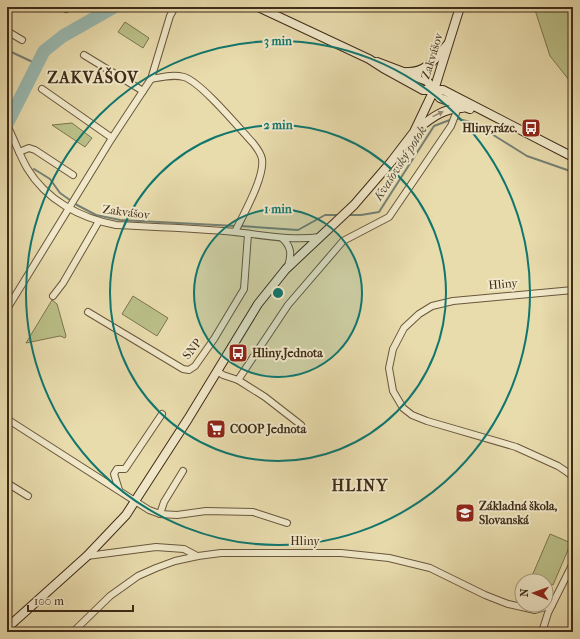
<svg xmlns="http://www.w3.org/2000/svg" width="580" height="639" font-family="'IM FELL French Canon',serif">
<rect width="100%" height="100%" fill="#e8dbac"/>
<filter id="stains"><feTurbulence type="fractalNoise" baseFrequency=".005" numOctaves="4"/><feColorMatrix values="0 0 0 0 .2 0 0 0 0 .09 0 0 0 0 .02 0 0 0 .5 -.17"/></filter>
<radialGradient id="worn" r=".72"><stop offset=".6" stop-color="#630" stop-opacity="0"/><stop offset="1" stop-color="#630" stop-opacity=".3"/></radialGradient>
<!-- green -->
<g fill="#babf87" stroke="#7c7550">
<polygon points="534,7 573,7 573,85 550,56"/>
<polygon points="125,22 149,38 143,48 118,32"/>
<polygon points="72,123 92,138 85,147 52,125"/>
<polygon points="133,296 168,318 157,336 122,314"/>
<polygon points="52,300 57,304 66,336 65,338 60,336 26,343"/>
<polygon points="550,534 571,543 553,585 546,582 546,581 532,576"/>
</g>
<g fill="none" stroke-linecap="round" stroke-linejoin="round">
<!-- stream -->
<g stroke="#758074" stroke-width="2">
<polyline points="7,50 37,64"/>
<polyline points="34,169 50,179 60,193 77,205 96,215 120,220 236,226"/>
<polyline points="348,215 361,215 379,212 434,126 455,118 474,123 527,156 573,172"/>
<polyline points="240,226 298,230 325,215 340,215"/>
</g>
<!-- river -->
<polyline stroke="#99b9b1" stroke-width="13" points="7,124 44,51 63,36 114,7"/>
<defs>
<g id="street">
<polyline points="62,7 66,9"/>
<polyline points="7,31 22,40"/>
<polyline points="84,55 143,91 151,79 170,16 175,7"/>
<path d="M151,79C162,77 173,74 184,77C201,82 239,128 253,143C257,148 261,153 262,159C265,177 243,215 235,232"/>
<polyline points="42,89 112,138"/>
<path d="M7,125C14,139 19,154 27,168C46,200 80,218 116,225C155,227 195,228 235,232C263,235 291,241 320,237"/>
<polyline points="19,152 29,148 35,150 73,175"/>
<path d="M282,238C291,246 292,254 288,266"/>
<polyline points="573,290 453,301 432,306 419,314 404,328 393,349 389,368 393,391 403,408 412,415 427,421 516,447 558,466 567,472 573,477"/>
<polyline points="53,296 63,283 99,221"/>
<polyline points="7,309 112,138 143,91"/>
<polyline points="88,312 183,369 189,370 195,366 214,339 244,289 248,234"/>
<polyline points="217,371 223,375 238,380 288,305 343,241 389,217 451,126 458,108"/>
<polyline points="238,380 265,397 301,425"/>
<polyline points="7,419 149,510 160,514 177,515 206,511 253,512 287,523"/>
<polyline points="7,483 28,496"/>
<polyline points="119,490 114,474 117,469 125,469 162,414"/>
<polyline points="160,514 164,502 183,471"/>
<polyline points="87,556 156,547 184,549 197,556"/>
<polyline points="73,632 110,596 138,576 156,568 175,561 198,556 221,553 341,553 389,558 430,568 485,595 508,604 535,610 552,605"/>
<polyline points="542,632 548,613 573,563"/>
</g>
<g id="secondary">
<polyline points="258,7 369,59 383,68 423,90 443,90 573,157"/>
<polyline points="377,62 427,81 440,98 470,109"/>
<path d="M407,72C426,73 436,58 447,45"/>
<path d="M416,130C430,119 443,108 462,108"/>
<polyline points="7,628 87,556 126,515 188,419 258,304 286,269 354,205 391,162 404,145 414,132 434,90 460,7"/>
</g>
</defs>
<!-- street casing -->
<use href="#street" stroke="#69573d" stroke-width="8"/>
<!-- secondary casing -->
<use href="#secondary" stroke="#3f2b18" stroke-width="10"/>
<!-- street -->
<use href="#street" stroke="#f0e8c9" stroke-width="6"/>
<!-- secondary -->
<use href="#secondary" stroke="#f0e8c9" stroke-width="8"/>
</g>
<!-- one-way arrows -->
<defs><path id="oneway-solid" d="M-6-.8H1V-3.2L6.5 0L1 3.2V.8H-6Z"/></defs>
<use fill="#988a70" href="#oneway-solid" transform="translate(438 114) rotate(-26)"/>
<!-- distance rings -->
<circle cx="278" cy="293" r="84" fill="#0f766e" fill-opacity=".12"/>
<g fill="none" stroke="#0f766e" stroke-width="2">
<circle cx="278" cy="293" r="84"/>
<circle cx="278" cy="293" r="168"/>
<circle cx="278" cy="293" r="252"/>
</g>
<!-- icons -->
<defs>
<symbol id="bus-square" viewBox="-11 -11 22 22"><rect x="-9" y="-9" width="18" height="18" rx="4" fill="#8f2418" stroke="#f0e8c9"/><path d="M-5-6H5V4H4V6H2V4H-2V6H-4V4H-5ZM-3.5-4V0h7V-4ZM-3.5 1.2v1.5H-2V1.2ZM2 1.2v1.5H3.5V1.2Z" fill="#fff"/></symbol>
<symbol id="supermarket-square" viewBox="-11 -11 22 22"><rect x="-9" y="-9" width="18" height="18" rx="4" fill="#8f2418" stroke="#f0e8c9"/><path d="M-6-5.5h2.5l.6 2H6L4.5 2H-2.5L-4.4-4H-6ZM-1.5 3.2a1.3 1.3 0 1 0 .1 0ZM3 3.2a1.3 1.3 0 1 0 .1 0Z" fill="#fff"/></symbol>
<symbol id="school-square" viewBox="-11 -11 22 22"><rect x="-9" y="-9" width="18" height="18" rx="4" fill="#8f2418" stroke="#f0e8c9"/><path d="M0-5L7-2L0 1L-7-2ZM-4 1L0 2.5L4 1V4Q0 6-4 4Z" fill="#fff"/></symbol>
</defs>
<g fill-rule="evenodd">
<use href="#bus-square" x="520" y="117" width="22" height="22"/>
<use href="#bus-square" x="227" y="342" width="22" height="22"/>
<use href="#supermarket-square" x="205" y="418" width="22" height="22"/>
<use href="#school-square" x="454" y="502" width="22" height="22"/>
</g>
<g text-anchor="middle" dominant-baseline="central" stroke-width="4" stroke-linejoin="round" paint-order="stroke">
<!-- street labels -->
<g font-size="12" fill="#3f2b18" stroke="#f0e8c9">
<text transform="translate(432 56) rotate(-73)">Zakvášov</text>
<text transform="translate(126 212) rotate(7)">Zakvášov</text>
<text transform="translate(503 284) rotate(-5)">Hliny</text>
<text transform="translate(192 349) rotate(-51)">SNP</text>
<text x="305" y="541">Hliny</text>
</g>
<!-- poi labels -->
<g font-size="12" font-weight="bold" fill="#3f2b18" stroke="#f0e8c9" text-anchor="start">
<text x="517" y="128" text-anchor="end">Hliny,rázc.</text>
<text x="252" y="353">Hliny,Jednota</text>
<text x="230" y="429">COOP Jednota</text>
<text x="479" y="506">Základná škola,<tspan x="479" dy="14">Slovanská</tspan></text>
</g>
<!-- water labels -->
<g font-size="13" font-style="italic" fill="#564e3e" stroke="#f0e8c9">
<text transform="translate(400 163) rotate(-57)">Kvašovský potok</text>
</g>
<!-- district labels -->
<g font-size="16" font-weight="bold" letter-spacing="1" fill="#3f2b18" stroke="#f0e8c9">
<text x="93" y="77">ZAKVÁŠOV</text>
<text x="360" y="485">HLINY</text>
</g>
</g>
<circle cx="278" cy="293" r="6" fill="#0f766e" stroke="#f0e8c9" stroke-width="2"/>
<g font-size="12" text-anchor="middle" font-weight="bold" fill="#0f766e" stroke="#f0e8c9" stroke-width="4" stroke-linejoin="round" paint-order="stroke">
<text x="278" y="45">3 min</text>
<text x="278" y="129">2 min</text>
<text x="278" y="213">1 min</text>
</g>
<!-- margin -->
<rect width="580" height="639" fill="none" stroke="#e8dbac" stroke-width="24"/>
<rect x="8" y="8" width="564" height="623" fill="none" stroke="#3f2b18" stroke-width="2"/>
<rect x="12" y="12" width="556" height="615" fill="none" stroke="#3f2b18"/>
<!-- north arrow -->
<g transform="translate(534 593) rotate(272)"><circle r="19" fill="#f0e8c9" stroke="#a99c82"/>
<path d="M0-3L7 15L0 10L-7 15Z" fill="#8f2418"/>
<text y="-6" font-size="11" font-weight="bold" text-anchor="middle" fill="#3f2b18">N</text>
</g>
<!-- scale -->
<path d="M28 605v6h105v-6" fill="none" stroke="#3f2b18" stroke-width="2"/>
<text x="34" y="605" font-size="12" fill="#3f2b18" stroke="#f0e8c9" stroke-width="3" paint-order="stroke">100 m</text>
<rect width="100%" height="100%" filter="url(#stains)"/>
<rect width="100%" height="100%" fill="url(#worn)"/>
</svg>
